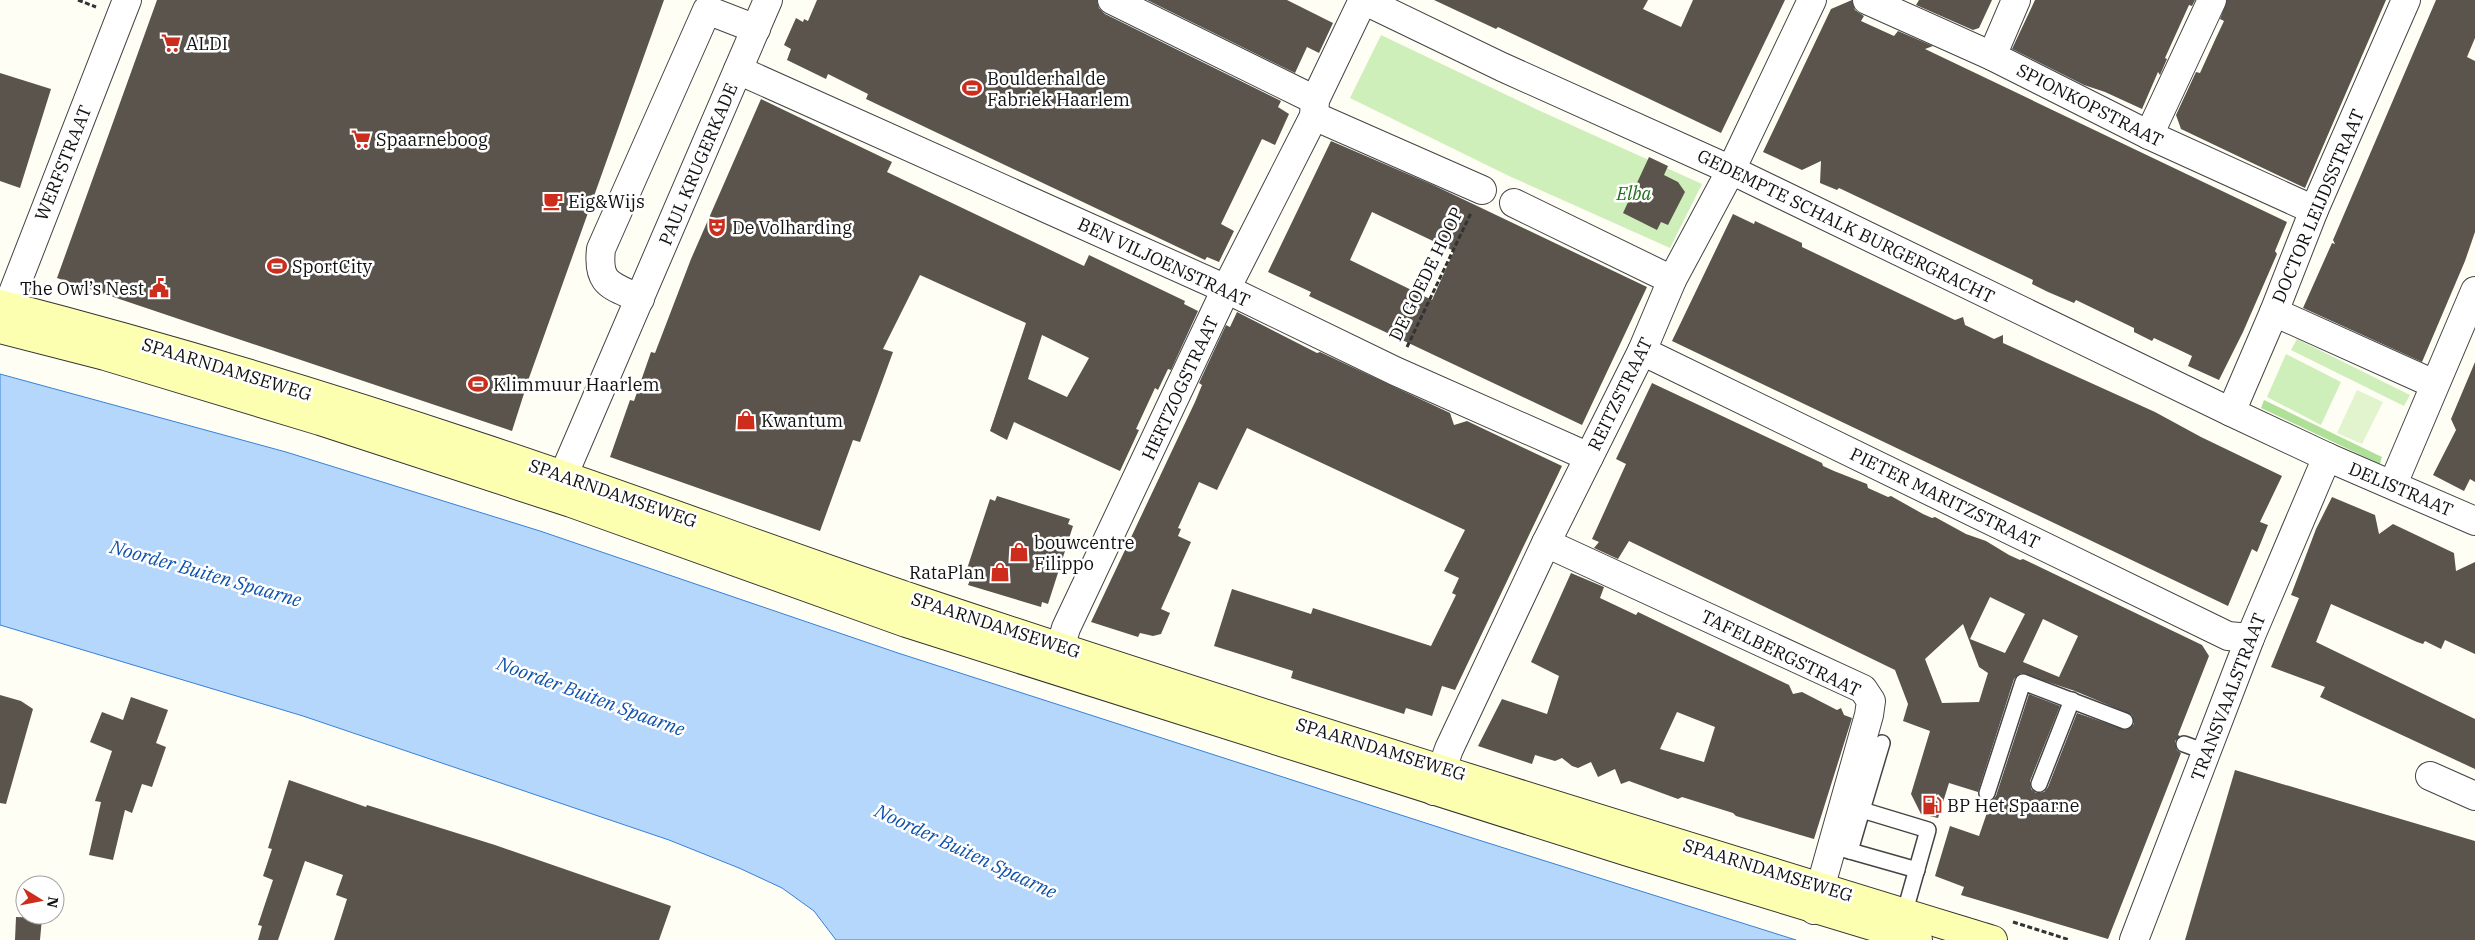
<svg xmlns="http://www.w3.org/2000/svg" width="2475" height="940" font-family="'IBM Plex Serif',serif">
<rect width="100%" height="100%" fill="#fffef5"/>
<!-- green -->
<g fill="#ceeeba">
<polygon points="1381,35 1538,110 1702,184 1670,248 1509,176 1350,98"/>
<polygon points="2297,339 2410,395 2404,406 2291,350"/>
<polygon points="2286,354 2341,382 2321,425 2267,397"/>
</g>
<!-- forest -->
<polygon fill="#aee098" points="2264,400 2382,457 2380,464 2261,408"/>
<!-- pitch -->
<polygon fill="#e1f4cd" points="2357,390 2383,402 2362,444 2337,433"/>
<!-- water -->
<polygon fill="#b5d7fb" stroke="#3681d8" points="0,374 286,452 540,531 898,653 1466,836 1796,940 836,940 814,911 782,888 739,868 669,840 303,716 0,625"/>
<!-- building -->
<g fill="#5b544c" fill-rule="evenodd">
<polygon points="157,0 664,0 529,378 512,431 57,278"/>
<polygon points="817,0 1097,0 1099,8 1105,14 1281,101 1278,107 1289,114 1275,145 1262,139 1221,224 1234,231 1219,262 1207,257 1205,260 866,99 868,94 828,74 826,79 787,60 791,49 784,45 796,18 803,22 804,19 808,21"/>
<polygon points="1147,0 1287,0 1333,23 1319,53 1307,47 1295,73"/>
<polygon points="1434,0 1648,0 1643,9 1681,27 1693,0 1785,0 1721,133 1498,27 1496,29"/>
<polygon points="1852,0 1855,10 1864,16 1861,21 1894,36 1898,31 1933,46 1925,49 2287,222 2275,251 2277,254 2243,332 2219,380 2188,366 2192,356 2154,338 2152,341 2134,332 2134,328 2076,300 2074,303 2048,292 2032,284 2033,280 1839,188 1837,190 1820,183 1821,161 1802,170 1763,152 1831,9"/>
<polygon points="1919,0 1992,0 1979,28 1973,30 1916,5"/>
<polygon points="2035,0 2195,0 2192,6 2189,5 2165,58 2167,59 2160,75 2158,72 2142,109 2105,92 2084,85 2012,49"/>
<polygon points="2227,0 2386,0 2305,188 2181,129 2176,115 2196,72 2200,73 2215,40 2224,21 2220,19"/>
<polygon points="2436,0 2475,0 2475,38 2467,57 2475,61 2475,232 2465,261 2422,362 2303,308 2332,243 2335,244 2333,240"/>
<polygon points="0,73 51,89 20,188 0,181"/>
<path d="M761,99L892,162L887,172L1084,266L1089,255L1185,301L1184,304L1198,311L1171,370L1168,369L1158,390L1155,388L1136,429L1139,430L1120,471L1014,422L1007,440L990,431L1026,323L920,275L883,349L893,352L860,442L853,440L820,531L610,457L630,400L634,401L651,352L655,353L691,259ZM1042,335L1089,358L1067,397L1028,379Z"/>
<path d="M1331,141L1431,184L1647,287L1582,425L1309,296L1311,292L1268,272ZM1372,212L1454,251L1432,300L1350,260Z"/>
<polygon points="1649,157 1668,166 1664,175 1678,182 1685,192 1668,225 1661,222 1657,230 1623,213"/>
<polygon points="1733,214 1754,224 1755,221 1802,243 1802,247 1955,320 1963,317 1965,325 1986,335 1994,339 2003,335 2003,343 2155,412 2201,437 2282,476 2260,522 2268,525 2257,552 2252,549 2228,606 1672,341"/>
<polygon points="1237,312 1317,353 1320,352 1450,413 1454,425 1467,421 1562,466 1455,690 1442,686 1432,716 1406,708 1404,714 1291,678 1293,671 1214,646 1232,589 1311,614 1313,608 1431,646 1456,595 1452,593 1459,578 1444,571 1465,530 1247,428 1217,490 1199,482 1178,528 1181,529 1178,536 1191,542 1161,609 1170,613 1161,634 1153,636 1140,633 1138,637 1091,622 1195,402 1202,385 1199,383 1226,325 1230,327"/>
<polygon points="2475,362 2475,482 2470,479 2464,491 2433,475 2456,430 2451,419"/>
<path d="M1652,383L1822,463L1823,466L1834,471L1867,484L1868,488L1888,497L1891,496L1923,514L1932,518L1935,517L1966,534L1986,541L2009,555L2020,560L2023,559L2202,645L2209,656L2178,735L2180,736L2175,741L2177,750L2181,753L2108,939L1961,895L1964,887L1935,876L1950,826L1979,836L1991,801L1996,796L2029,694L2060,706L2030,781L2031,789L2036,793L2044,792L2048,787L2077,713L2126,730L2134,724L2132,715L2075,691L2021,673L2014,679L1978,792L1949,783L1938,818L1921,814L1911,794L1930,731L1903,721L1908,704L1895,670L1629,541L1618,559L1594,548L1599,542L1592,539L1626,464L1616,459ZM1990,597L2025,614L2005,653L1970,639ZM2043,619L2078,636L2059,677L2023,662ZM1963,624L1979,667L1988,673L1979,702L1942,703L1925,659Z"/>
<polygon points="997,496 1070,519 1068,524 1073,526 1048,604 1042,602 1041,607 968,585 970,580 964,578 990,499 995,501"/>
<polygon points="2332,497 2375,515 2379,534 2393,524 2454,553 2456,571 2475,562 2475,654 2445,640 2441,649 2425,641 2423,644 2417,642 2331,604 2316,642 2475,719 2475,769 2320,697 2325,687 2271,667 2299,598 2291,595 2316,529"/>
<path d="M1571,573L1604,587L1600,598L1636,615L1638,612L1789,685L1793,694L1802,692L1837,710L1841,708L1844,715L1852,718L1814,839L1736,816L1733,813L1682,797L1678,799L1629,781L1621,784L1615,769L1598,777L1591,762L1578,768L1572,766L1562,758L1555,761L1535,755L1532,764L1478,746L1502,699L1547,714L1559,676L1531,662ZM1677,712L1715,727L1704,762L1660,749Z"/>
<polygon points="0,695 21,701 33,709 6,804 0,803"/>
<polygon points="131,697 168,710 156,743 166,747 152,787 142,784 132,813 125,810 113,860 89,855 101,802 95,801 112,751 90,742 102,712 123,720"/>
<polygon points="2235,770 2475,841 2475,940 2185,940"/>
<polygon points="289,780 366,807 367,805 495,845 671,906 659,940 334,940 347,899 336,895 343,875 305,861 278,940 258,940 262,926 258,925 273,880 263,876 272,849 268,848"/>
<polygon points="16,917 42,918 40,940 15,940"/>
</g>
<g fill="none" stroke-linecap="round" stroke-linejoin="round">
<defs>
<g id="service">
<polyline points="2184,744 2206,752"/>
<polyline points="2039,784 2072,700"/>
<polyline points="1987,793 2023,682 2125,721"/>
<polyline points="1862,810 1882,743"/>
<polyline points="1832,846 1850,851 1862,810 1928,830 1903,918"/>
<polyline points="1850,851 1917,870"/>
</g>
<g id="minor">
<polyline points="1112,0 1315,100"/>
<polyline points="1363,0 1502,67 1731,170 2231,412 2327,457 2475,521"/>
<polyline points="1867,0 1992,56 2149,135 2314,210"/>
<polyline points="1992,56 2016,0"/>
<polyline points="738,70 1226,289 1395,371 1589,457"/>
<polyline points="1314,116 1482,190"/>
<polyline points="2149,135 2212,0"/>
<polyline points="1514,203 1672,280"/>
<path d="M640,299C611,285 597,285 601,249L707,10L756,29"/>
<polyline points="2274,312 2434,384"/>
<polyline points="0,326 127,0"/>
<polyline points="1642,351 2228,636 2250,638"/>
<polyline points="2231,412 2274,312 2314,210 2406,0"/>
<polyline points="2393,484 2475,291"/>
<polyline points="554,497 768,0"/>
<polyline points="1546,543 1863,689 1871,701 1869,715 1814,910"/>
<polyline points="1054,669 1066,628 1226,289 1314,116 1315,100 1363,0"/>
<polyline points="2430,776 2475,796"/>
<polyline points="1434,791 1449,749 1546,543 1642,351 1672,280 1731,170 1812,0"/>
<polyline points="2134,940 2250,638 2327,457"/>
</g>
<g id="secondary">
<path d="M0,304C159,345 318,393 474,445C624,494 771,551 921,601C1276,720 1635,830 1993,940"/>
<polyline points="0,329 105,356 320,421 571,503 906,623 1628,852 1918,940"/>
</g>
</defs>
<!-- service casing -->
<use href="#service" stroke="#444" stroke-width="18"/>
<!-- minor casing -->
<use href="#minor" stroke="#444" stroke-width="30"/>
<!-- secondary casing -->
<use href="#secondary" stroke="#333" stroke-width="30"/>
<!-- path -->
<g stroke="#333" stroke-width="3" stroke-dasharray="5 2.5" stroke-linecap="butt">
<polyline points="78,0 96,7"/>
<polyline points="1407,347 1471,213"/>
<polyline points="2013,922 2070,940"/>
</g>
<!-- service -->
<use href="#service" stroke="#fff" stroke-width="15"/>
<!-- minor -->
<use href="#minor" stroke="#fff" stroke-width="28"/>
<!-- secondary -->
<use href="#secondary" stroke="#fdffb0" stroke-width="28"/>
</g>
<!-- icons -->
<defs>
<symbol id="supermarket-bare" viewBox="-9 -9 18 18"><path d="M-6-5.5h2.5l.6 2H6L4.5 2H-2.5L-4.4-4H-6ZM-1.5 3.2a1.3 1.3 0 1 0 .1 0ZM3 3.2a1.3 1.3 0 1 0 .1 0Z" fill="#cd2d1d" stroke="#fff" stroke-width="2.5" paint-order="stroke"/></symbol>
<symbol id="stadium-bare" viewBox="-9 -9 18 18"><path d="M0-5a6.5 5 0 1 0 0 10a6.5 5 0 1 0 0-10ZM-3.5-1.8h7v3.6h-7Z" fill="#cd2d1d" stroke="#fff" stroke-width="2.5" paint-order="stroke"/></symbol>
<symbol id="cafe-bare" viewBox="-9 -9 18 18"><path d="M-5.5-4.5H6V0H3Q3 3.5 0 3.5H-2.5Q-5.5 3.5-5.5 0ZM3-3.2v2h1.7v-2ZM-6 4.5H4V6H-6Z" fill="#cd2d1d" stroke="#fff" stroke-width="2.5" paint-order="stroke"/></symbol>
<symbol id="theatre-bare" viewBox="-9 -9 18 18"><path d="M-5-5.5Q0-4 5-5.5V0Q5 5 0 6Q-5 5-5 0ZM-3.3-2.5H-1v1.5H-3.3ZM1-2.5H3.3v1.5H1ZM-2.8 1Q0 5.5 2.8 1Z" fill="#cd2d1d" stroke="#fff" stroke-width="2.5" paint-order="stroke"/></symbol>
<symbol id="civic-bare" viewBox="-9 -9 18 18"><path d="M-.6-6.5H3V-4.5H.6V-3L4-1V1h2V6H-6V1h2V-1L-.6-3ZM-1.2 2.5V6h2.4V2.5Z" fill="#cd2d1d" stroke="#fff" stroke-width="2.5" paint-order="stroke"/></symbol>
<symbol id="shop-bare" viewBox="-9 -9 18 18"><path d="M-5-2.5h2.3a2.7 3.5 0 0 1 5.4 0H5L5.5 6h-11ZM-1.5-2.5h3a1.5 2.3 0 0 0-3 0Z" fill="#cd2d1d" stroke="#fff" stroke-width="2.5" paint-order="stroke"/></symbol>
<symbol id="fuel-bare" viewBox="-9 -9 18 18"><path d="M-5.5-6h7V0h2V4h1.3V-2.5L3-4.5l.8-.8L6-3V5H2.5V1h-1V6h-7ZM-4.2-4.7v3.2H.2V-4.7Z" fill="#cd2d1d" stroke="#fff" stroke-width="2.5" paint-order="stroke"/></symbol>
</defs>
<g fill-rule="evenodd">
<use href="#supermarket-bare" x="157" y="29" width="28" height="28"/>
<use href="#stadium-bare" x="958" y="74" width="28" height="28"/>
<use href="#supermarket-bare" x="347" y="125" width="28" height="28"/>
<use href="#cafe-bare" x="539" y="187" width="28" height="28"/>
<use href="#theatre-bare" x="703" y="213" width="28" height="28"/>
<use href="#stadium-bare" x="263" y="252" width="28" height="28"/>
<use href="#civic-bare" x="145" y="274" width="28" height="28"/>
<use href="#stadium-bare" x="464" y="370" width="28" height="28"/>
<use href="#shop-bare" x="732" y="406" width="28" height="28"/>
<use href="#shop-bare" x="1005" y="538" width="28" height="28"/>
<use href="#shop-bare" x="986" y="558" width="28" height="28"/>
<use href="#fuel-bare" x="1918" y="791" width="28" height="28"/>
</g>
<g text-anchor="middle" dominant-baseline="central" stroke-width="5" stroke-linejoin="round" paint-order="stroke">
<!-- poi labels -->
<g font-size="18" fill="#111" stroke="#fff" text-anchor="start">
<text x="186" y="43">ALDI</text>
<text x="987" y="78">Boulderhal de<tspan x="987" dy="21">Fabriek Haarlem</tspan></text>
<text x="376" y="139">Spaarneboog</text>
<text x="568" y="201">Eig&amp;Wijs</text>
<text x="732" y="227">De Volharding</text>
<text x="292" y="266">SportCity</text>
<text x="144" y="288" text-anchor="end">The Owl’s Nest</text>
<text x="493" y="384">Klimmuur Haarlem</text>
<text x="761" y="420">Kwantum</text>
<text x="1034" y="542">bouwcentre<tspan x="1034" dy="21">Filippo</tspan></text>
<text x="985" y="572" text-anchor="end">RataPlan</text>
<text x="1947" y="805">BP Het Spaarne</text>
</g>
<!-- street labels -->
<g font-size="18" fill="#111" stroke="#fff">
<text transform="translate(2090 105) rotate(27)">SPIONKOPSTRAAT</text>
<text transform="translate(63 163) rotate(-68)">WERFSTRAAT</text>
<text transform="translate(698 164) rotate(-67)">PAUL KRUGERKADE</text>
<text transform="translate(2318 206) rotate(-67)">DOCTOR LEIJDSSTRAAT</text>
<text transform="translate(1846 226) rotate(26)">GEDEMPTE SCHALK BURGERGRACHT</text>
<text transform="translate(1164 262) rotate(25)">BEN VILJOENSTRAAT</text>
<text transform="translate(1426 274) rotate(-64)">DE GOEDE HOOP</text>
<text transform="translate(227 369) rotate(17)">SPAARNDAMSEWEG</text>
<text transform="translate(1180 388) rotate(-65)">HERTZOGSTRAAT</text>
<text transform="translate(1620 394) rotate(-64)">REITZSTRAAT</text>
<text transform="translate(2401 489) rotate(23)">DELISTRAAT</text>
<text transform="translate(613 493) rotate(19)">SPAARNDAMSEWEG</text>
<text transform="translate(1945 498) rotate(26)">PIETER MARITZSTRAAT</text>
<text transform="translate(996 625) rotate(18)">SPAARNDAMSEWEG</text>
<text transform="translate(1781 653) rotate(26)">TAFELBERGSTRAAT</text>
<text transform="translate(2228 697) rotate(-69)">TRANSVAALSTRAAT</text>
<text transform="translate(1381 749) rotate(17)">SPAARNDAMSEWEG</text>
<text transform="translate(1768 870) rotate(17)">SPAARNDAMSEWEG</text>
</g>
<!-- park labels -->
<g font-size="18" font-style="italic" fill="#206f1a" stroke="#fff">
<text x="1634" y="193">Elba</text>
</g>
<!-- water labels -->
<g font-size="19" font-style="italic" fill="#0e52ae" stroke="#fff">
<text transform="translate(206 573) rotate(16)">Noorder Buiten Spaarne</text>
<text transform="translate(591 696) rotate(20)">Noorder Buiten Spaarne</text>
<text transform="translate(966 851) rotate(25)">Noorder Buiten Spaarne</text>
</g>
</g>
<!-- north arrow -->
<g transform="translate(40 900) rotate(100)"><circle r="24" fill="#ffffff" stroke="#a0a0a0"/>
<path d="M0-4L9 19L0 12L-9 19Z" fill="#cd2d1d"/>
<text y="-8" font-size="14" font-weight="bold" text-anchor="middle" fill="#111111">N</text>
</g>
</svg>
